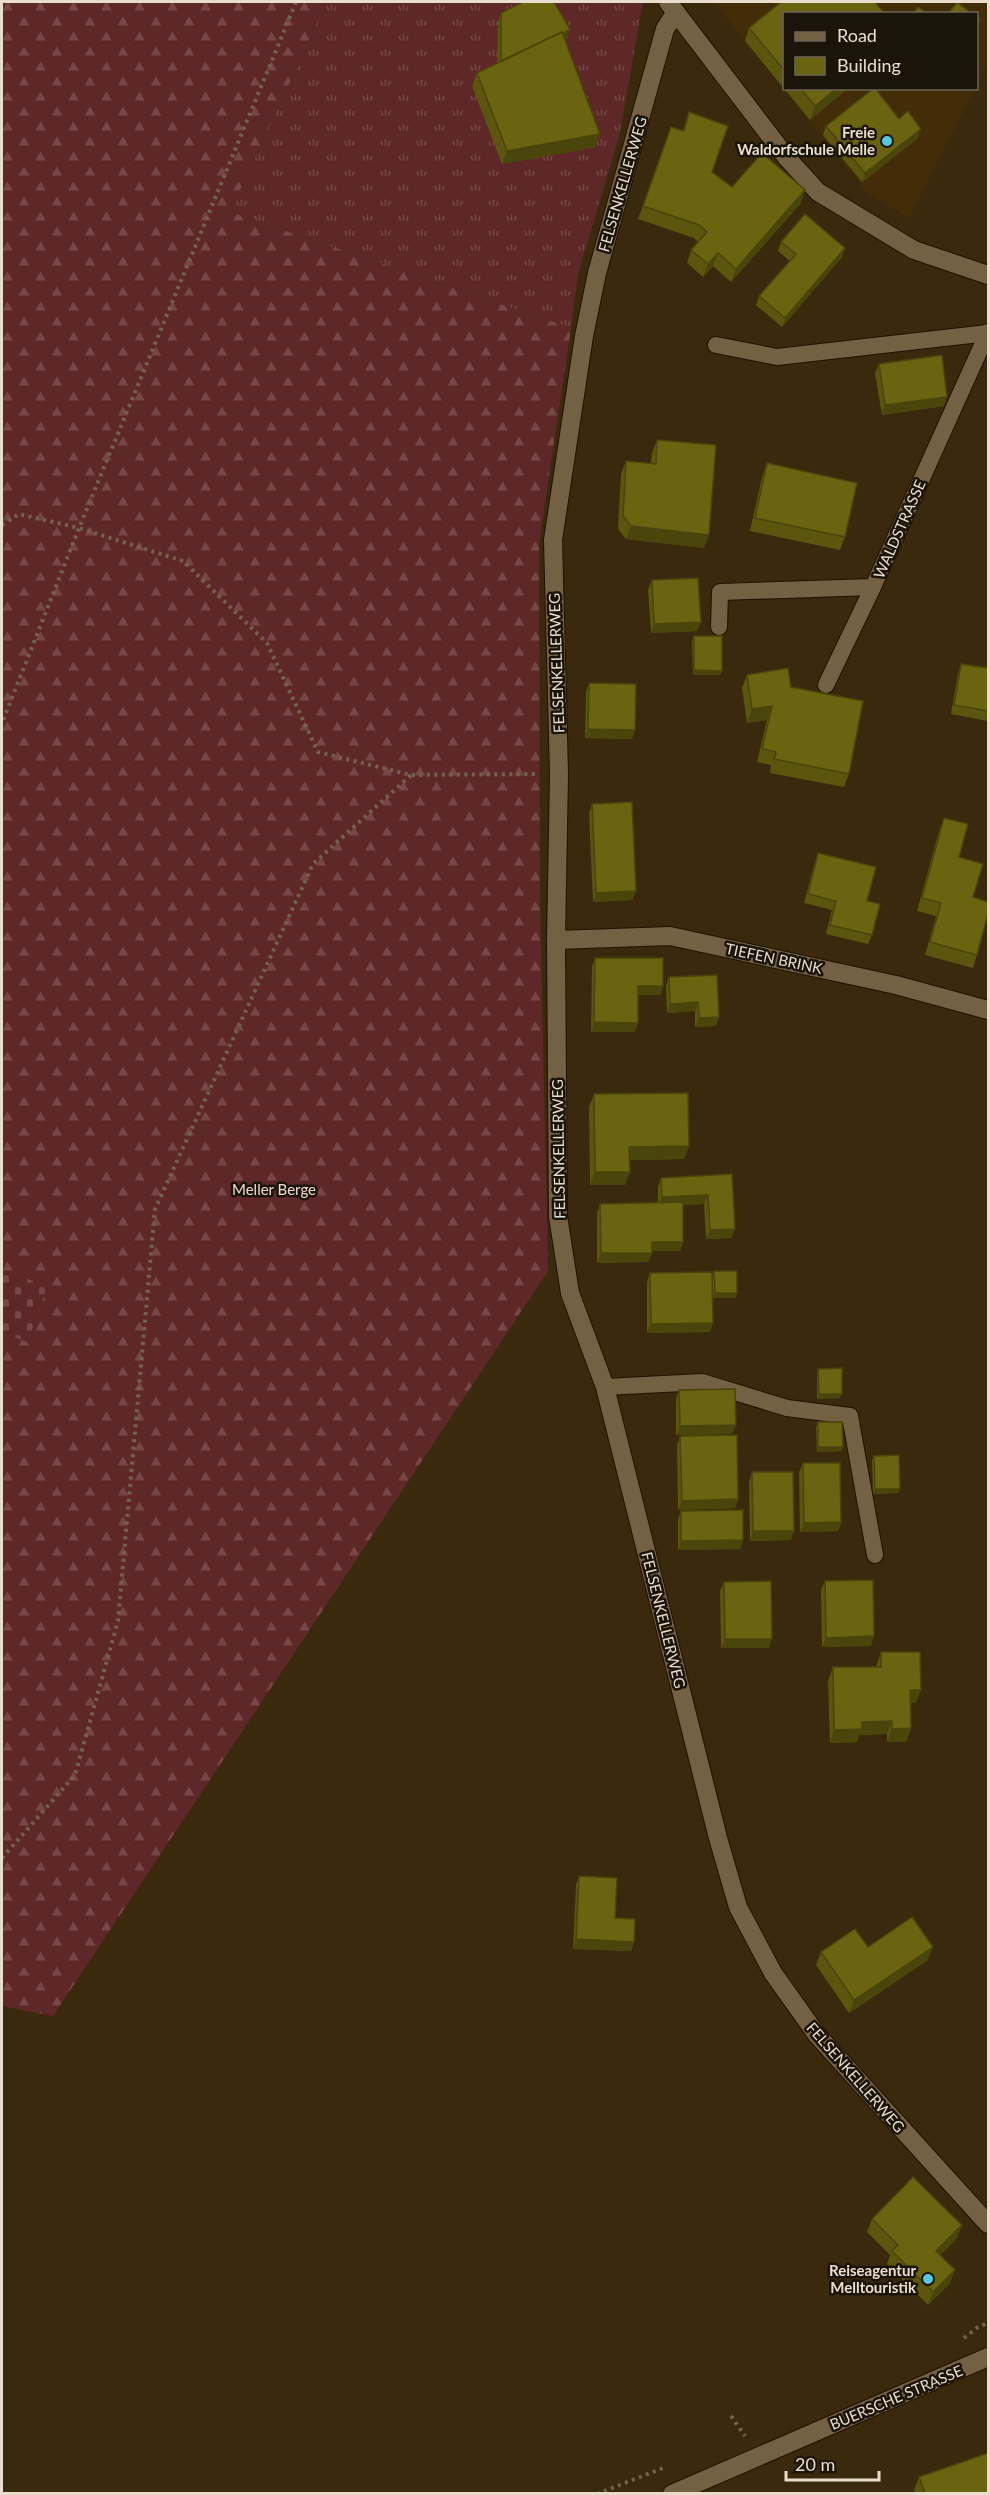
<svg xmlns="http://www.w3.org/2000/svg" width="990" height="2495" font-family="Lato,sans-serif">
<defs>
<pattern id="grass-tufts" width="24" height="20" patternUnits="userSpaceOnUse" patternTransform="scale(1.5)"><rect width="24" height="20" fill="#5f2828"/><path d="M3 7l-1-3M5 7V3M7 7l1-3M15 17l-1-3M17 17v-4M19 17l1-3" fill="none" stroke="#764746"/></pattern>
<pattern id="forest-firs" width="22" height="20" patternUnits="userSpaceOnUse" patternTransform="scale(1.5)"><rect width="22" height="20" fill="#5f2828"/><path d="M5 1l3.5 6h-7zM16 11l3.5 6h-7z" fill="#764746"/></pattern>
<pattern id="cemetery-stones" width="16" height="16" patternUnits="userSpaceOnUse" patternTransform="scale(1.5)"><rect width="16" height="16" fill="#5f2828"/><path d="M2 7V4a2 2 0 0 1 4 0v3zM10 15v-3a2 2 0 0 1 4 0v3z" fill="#764746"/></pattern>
</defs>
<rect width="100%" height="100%" fill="#3b290d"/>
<!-- built -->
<polygon fill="#432d08" points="714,2 988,2 988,63 977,87 976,14 784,14 784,88 975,89 909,218 868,194"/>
<!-- grass -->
<polygon fill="url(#grass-tufts)" points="327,2 643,2 619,137 578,274 571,328 230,212"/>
<!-- forest -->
<polygon fill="url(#forest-firs)" points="2,2 327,2 230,212 571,328 539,543 540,906 548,1271 53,2016 2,2006"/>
<!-- cemetery -->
<polygon fill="url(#cemetery-stones)" points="2,1270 47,1286 28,1342 2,1333"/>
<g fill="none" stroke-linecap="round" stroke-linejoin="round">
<defs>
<g id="service">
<polyline points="716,345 777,357 988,333"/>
<polyline points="719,627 720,592 873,587 988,332"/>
<polyline points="826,685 873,587"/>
<polyline points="605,1387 702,1382 787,1408 850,1416 875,1555"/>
</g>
<g id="minor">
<polyline points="668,2 787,158 818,192 914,250 988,275"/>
<polyline points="676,12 665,29 597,273 584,336 553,540 559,774 556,940 558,1216 570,1293 605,1387 718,1838 738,1907 773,1973 817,2035 988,2224"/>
<polyline points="556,940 670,936 896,985 988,1010"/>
</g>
<polyline id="secondary" points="672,2494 988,2357"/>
</defs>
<!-- service casing -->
<use href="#service" stroke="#1f1201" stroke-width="18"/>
<!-- minor casing -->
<use href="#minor" stroke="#1f1201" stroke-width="20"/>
<!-- secondary casing -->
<use href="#secondary" stroke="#1f1201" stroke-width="20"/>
<!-- path -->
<g stroke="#73634b" stroke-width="4" stroke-dasharray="3 4.5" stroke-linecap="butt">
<polyline points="296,2 79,528 183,561 267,643 318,752 411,775 536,774"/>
<polyline points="2,525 19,514 79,528 2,723"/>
<polyline points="2,1858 75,1775 118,1621 155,1209 313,864 411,775"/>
<polyline points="964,2338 978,2327 988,2323"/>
<polyline points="731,2416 745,2436"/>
<polyline points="597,2494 663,2468"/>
</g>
<!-- service -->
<use href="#service" stroke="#746043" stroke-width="16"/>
<!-- minor -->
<use href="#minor" stroke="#746043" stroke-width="18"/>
<!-- secondary -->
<use href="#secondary" stroke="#746043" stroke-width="18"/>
</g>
<!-- wall -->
<g fill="#5b550e">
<polygon points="501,13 570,29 567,38 565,40 595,147 502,164 472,86 477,73 497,63 498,22"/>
<polygon points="784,14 784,88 848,88 810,120 745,41 749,28"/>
<polygon points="689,112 712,172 732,187 805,190 800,204 731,282 713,266 703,277 687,263 691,250 698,242 694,238 638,219 671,127 683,130"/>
<polygon points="899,119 918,138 862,182 823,135 826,126"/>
<polygon points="781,242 842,257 782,327 756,305 759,296 790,261 778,251"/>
<polygon points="879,364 944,406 882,415 875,373"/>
<polygon points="657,440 704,548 626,539 618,529 621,474 626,461 651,464 652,453"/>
<polygon points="767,463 845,537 840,550 750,531 762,477"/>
<polygon points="652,580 697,631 651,633 648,590"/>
<polygon points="694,636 722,671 720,675 693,675 692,641"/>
<polygon points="961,664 988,668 988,721 951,714 958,673"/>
<polygon points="747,675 791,687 849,774 844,787 770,773 771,765 757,762 767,720 747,723 742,688"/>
<polygon points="589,683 632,739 585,738 586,692"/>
<polygon points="592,804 636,891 632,900 593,902 589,813"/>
<polygon points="944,818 973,897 977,955 973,968 925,955 936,916 917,911 939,831"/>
<polygon points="818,853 867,901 872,935 868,944 826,934 832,910 804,903 815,862"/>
<polygon points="595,958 663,986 660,995 638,995 635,1032 591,1032 592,967"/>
<polygon points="717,975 716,1026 695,1027 695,1011 667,1013 666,986 669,977"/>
<polygon points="594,1094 689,1146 684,1159 630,1160 625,1185 590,1185 589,1107"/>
<polygon points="732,1174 735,1229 731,1238 706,1239 704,1204 683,1205 683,1242 680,1251 652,1251 648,1262 597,1263 597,1213 600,1204 658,1203 658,1187 661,1178"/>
<polygon points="714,1271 736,1298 713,1298 710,1332 647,1333 647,1282 650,1273 713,1275"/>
<polygon points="818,1369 840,1398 817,1399 817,1373"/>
<polygon points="679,1390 732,1434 676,1435 676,1399"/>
<polygon points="818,1422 843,1447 841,1451 817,1452 816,1427"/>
<polygon points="680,1436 738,1499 735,1508 678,1510 677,1445"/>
<polygon points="874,1456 898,1493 873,1494 872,1460"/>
<polygon points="803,1463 841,1522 838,1531 800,1532 799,1473"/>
<polygon points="752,1472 791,1540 750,1541 749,1482"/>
<polygon points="681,1511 743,1540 740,1549 678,1550 678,1520"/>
<polygon points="825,1581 871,1646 822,1647 821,1590"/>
<polygon points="724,1582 769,1648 721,1648 720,1591"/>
<polygon points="881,1652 916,1703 910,1703 911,1728 906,1742 887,1742 887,1734 859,1735 857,1742 830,1743 828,1681 833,1667 876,1667"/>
<polygon points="579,1876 615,1918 634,1942 631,1951 573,1949 576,1885"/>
<polygon points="868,1947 928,1960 849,2013 816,1965 821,1952"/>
<polygon points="872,2219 962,2225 957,2238 940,2255 950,2283 928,2305 887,2264 890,2255 867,2232"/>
<polygon points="919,2477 988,2493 916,2493 914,2490"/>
</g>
<!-- shaded-wall -->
<g fill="#4a450b">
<polygon points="570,29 567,38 558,45 501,65"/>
<polygon points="837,88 848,88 810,120 815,106"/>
<polygon points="921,129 918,138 862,182 865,173"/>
<polygon points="600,134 595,147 502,164 507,151"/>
<polygon points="805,190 800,204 731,282 736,269"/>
<polygon points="845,248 842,257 782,327 785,318"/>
<polygon points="718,253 713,266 703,277 708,264"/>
<polygon points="947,397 944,406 882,415 885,405"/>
<polygon points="631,526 709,535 704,548 626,539"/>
<polygon points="701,622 697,631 651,633 654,624"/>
<polygon points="694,670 722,671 720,675 693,675"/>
<polygon points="772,706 767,720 747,723 752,709"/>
<polygon points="588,729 635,730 632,739 585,738"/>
<polygon points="636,891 632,900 593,902 596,893"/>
<polygon points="638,986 663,986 660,995 635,995"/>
<polygon points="698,1002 695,1011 667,1013 670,1004"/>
<polygon points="719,1017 716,1026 695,1027 699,1018"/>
<polygon points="594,1022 638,1023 635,1032 591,1032"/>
<polygon points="689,1146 684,1159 625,1160 629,1147"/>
<polygon points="595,1172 630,1172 625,1185 590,1185"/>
<polygon points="708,1195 704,1204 659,1206 662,1197"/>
<polygon points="735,1229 731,1238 706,1239 710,1230"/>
<polygon points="652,1242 683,1242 680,1251 648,1251"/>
<polygon points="601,1253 652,1253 648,1262 597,1263"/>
<polygon points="715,1293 737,1293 736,1298 713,1298"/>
<polygon points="713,1323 710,1332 647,1333 651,1324"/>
<polygon points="819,1394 842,1394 840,1398 817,1399"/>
<polygon points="736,1425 732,1434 676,1435 680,1426"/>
<polygon points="818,1447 843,1447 841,1451 817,1452"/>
<polygon points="875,1489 900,1489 898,1493 873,1494"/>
<polygon points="738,1499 735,1508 678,1510 682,1501"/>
<polygon points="841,1522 838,1531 800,1532 804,1523"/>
<polygon points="753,1531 794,1531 791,1540 750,1541"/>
<polygon points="743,1540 740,1549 678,1550 681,1541"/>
<polygon points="874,1636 871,1646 822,1647 826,1638"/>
<polygon points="725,1639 772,1639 769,1648 721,1648"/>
<polygon points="910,1690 921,1690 916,1703 905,1703"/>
<polygon points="892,1721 887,1734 859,1735 857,1742 830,1743 834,1730 862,1722"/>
<polygon points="911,1728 906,1742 887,1742 892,1729"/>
<polygon points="576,1939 634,1942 631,1951 573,1949"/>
<polygon points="933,1947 928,1960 849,2013 854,2000"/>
<polygon points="962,2225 957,2238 931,2264 936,2251"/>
<polygon points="955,2270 950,2283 928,2305 933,2292"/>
</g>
<!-- building -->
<g fill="#6a6310" stroke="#4a450b" stroke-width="1.5">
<polygon points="523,2 554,2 570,29 563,34 562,32 501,61 501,13"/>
<polygon points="781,2 875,2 885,14 784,14 784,70 749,28"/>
<polygon points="957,2 972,14 948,14"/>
<polygon points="918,7 928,14 913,14"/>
<polygon points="976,17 980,19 976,25"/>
<polygon points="562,32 600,134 507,151 477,73"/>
<polygon points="800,88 837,88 815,106"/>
<polygon points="874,88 875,88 899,119 908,111 921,129 865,173 826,126"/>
<polygon points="689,112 728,126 712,172 732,187 762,153 805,190 736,269 718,253 708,264 691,250 707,232 699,225 643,206 671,127 684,131"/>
<polygon points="805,214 845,248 785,318 759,296 796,254 781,242"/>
<polygon points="942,355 947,397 885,405 879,364"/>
<polygon points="657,440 716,445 709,535 631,526 623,516 626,461 656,464"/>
<polygon points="767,463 857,483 845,537 755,518"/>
<polygon points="698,578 701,622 654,624 652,580"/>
<polygon points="694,636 722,636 722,671 694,670"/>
<polygon points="961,664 988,668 988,711 954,705"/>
<polygon points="788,668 791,687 863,701 849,774 774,759 776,752 762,749 772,706 752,709 747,675"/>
<polygon points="589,683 636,684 635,730 588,729"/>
<polygon points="632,802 636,891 596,893 592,804"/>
<polygon points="944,818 968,824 959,857 983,864 973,897 988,902 988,914 977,955 930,942 941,903 922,898"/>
<polygon points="818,853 876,867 867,901 880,904 872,935 830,925 836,901 808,894"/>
<polygon points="595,958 663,958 663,986 638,986 638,1023 594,1022"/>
<polygon points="717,975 719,1017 699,1018 698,1002 670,1004 669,977"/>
<polygon points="688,1093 689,1146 629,1147 630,1172 595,1172 594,1094"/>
<polygon points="732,1174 735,1229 710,1230 708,1195 662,1197 661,1178"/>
<polygon points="683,1202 683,1242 652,1242 652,1253 601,1253 600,1204"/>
<polygon points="714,1271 737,1271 737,1293 715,1293"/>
<polygon points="712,1272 713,1323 651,1324 650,1273"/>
<polygon points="842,1368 842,1394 819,1394 818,1369"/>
<polygon points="735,1389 736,1425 680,1426 679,1390"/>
<polygon points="818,1422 842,1422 843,1447 818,1447"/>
<polygon points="737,1435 738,1499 682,1501 680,1436"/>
<polygon points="899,1455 900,1489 875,1489 874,1456"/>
<polygon points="803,1463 840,1463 841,1522 804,1523"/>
<polygon points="752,1472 793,1472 794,1531 753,1531"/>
<polygon points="743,1510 743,1540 681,1541 681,1511"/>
<polygon points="873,1580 874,1636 826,1638 825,1581"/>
<polygon points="771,1581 772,1639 725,1639 724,1582"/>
<polygon points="881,1652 920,1652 921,1690 910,1690 911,1728 892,1729 892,1721 862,1722 862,1729 834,1730 833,1667 881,1667"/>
<polygon points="579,1876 617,1878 615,1918 635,1919 634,1942 576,1939"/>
<polygon points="912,1917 933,1947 854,2000 821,1952 855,1929 868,1947"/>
<polygon points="913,2177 962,2225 936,2251 955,2270 933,2292 892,2251 898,2245 872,2219"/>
<polygon points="988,2453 988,2493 925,2493 919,2477"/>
</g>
<!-- markers -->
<g fill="#56c9e1" stroke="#1b1408" stroke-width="2">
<circle cx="887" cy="141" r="6"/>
<circle cx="928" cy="2279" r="6"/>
</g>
<g text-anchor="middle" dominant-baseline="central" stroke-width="5" stroke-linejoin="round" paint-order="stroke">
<!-- poi labels -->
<g font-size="15" font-weight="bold" fill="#e9dece" stroke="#1b1408" text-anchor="end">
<text x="875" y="132">Freie<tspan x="875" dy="17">Waldorfschule Melle</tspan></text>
<text x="916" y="2270">Reiseagentur<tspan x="916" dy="17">Melltouristik</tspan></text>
</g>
<!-- street labels -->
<g font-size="15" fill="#e9dece" stroke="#1b1408">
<text transform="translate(622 184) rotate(-74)">FELSENKELLERWEG</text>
<text transform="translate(899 529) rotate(-66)">WALDSTRASSE</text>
<text transform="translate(556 663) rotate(-92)">FELSENKELLERWEG</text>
<text transform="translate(774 958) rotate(12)">TIEFEN BRINK</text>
<text transform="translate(558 1149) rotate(-91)">FELSENKELLERWEG</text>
<text transform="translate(664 1620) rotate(76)">FELSENKELLERWEG</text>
<text transform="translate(856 2077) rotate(49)">FELSENKELLERWEG</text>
<text transform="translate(896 2397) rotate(-23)">BUERSCHE STRASSE</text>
</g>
<!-- park labels -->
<g font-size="15" fill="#efd9d7" stroke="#1b1408">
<text x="274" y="1189">Meller Berge</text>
</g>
</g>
<!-- border -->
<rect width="990" height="2495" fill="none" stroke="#e9dece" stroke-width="6"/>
<!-- legend -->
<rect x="783" y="12" width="195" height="78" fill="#1b1408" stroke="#6d6557" stroke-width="1.5"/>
<rect x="795" y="32" width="30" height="9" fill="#746043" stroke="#6d6557" stroke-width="1.5"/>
<text x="837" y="42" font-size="18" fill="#e9dece">Road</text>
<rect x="795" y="57" width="30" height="18" fill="#6a6310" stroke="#6d6557" stroke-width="1.5"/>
<text x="837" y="72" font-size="18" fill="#e9dece">Building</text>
<!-- scale -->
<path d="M786 2471v9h93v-9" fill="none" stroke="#e9dece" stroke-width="3"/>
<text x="795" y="2471" font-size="18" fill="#e9dece" stroke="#1b1408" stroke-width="4.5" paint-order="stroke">20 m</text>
</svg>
